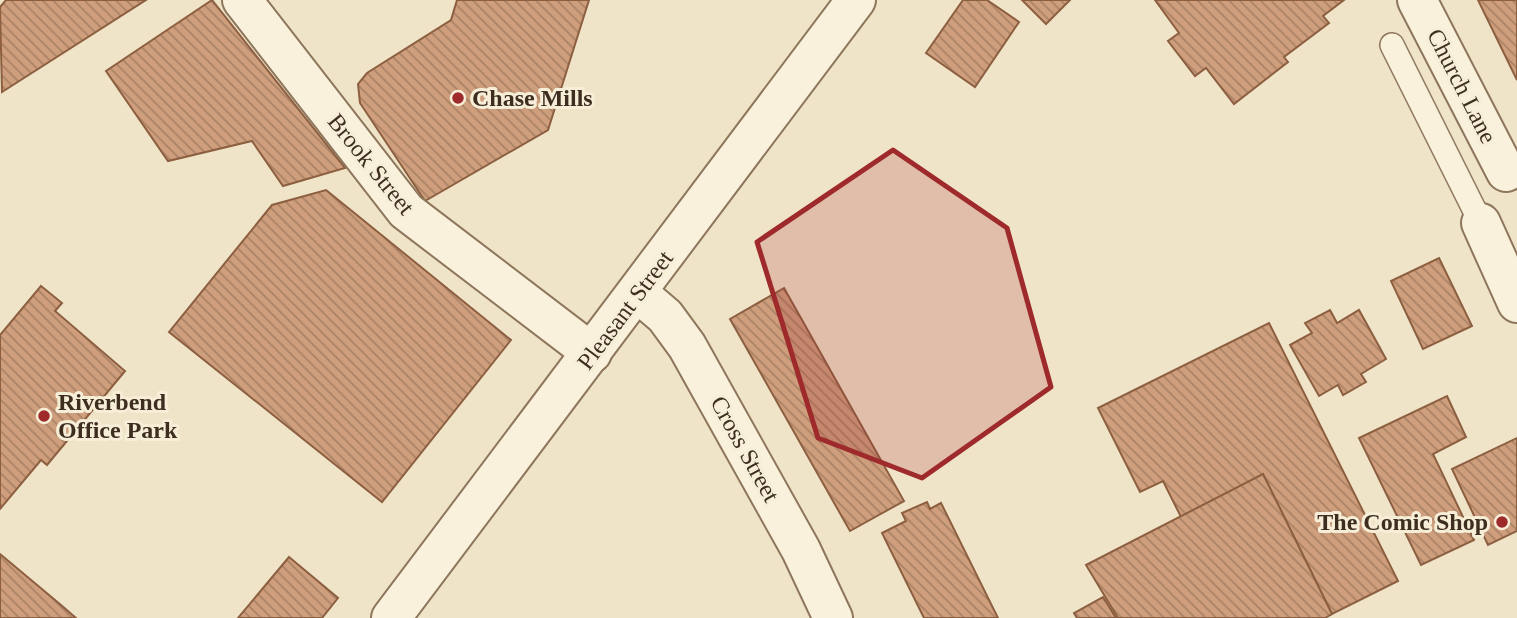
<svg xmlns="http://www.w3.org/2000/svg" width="1517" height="618" font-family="Georgia,serif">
<defs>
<pattern id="building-back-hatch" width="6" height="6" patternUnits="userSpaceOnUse" patternTransform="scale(1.75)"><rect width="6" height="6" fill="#cf9f7d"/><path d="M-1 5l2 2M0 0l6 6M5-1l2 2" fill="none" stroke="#a98266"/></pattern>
</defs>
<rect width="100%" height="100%" fill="#f0e4c8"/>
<!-- building -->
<g fill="url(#building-back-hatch)" stroke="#8d5f41" stroke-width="2">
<polygon points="6,0 146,0 2,92 0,7"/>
<polygon points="212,0 345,168 283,186 252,141 168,161 106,71"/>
<polygon points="457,0 589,0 548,130 425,201 360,103 358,84 367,73 451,20"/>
<polygon points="963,0 987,0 1019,22 975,87 926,53"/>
<polygon points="1022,0 1070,0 1046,24"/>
<polygon points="1155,0 1344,0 1323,16 1329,23 1284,57 1288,62 1234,104 1206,68 1195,76 1168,41 1179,33"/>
<polygon points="1478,0 1517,0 1517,80"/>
<polygon points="326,190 511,340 382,502 169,332 272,205"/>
<polygon points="1439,258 1472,326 1423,349 1391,281"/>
<polygon points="41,286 62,303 55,311 125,371 47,465 41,460 0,509 0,335"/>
<polygon points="784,288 904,501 850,531 730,319"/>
<polygon points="1330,310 1337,323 1359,310 1386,359 1361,374 1366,382 1343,395 1338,385 1319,396 1290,345 1312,333 1305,323"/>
<polygon points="1269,323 1398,581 1332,614 1263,474 1181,517 1163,481 1140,492 1098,408"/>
<polygon points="1447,396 1466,437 1433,454 1474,540 1421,565 1359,438"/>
<polygon points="1517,438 1517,531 1488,545 1452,469"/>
<polygon points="1263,474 1332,614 1325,618 1118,618 1086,565"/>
<polygon points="927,502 930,509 941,503 998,618 924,618 882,533 906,521 902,513"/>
<polygon points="0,554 61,605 76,618 0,618"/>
<polygon points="289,557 338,598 322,618 238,618"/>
<polygon points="1103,597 1116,618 1077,618 1074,613"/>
</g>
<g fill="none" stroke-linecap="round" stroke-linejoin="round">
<defs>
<polyline id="service" points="1392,45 1481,223"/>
<g id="minor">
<polyline points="242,0 406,211 592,353"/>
<polyline points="1417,0 1506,172"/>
<polyline points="1481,223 1517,303"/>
<polyline points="638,293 665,316 687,346 801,550 833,618"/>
</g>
<polyline id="tertiary" points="391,618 856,0"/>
</defs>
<!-- service casing -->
<use href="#service" stroke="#8d765c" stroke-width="26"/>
<!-- minor casing -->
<use href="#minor" stroke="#8d765c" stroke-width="42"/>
<!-- tertiary casing -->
<use href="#tertiary" stroke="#8d765c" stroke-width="42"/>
<!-- service -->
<use href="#service" stroke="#faf1dc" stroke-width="23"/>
<!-- minor -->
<use href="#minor" stroke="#faf1dc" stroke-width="38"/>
<!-- tertiary -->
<use href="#tertiary" stroke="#faf1dc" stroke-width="38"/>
</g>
<!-- marked area -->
<path fill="#9e2a2b" fill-opacity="0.2" stroke="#9e2a2b" stroke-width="5" stroke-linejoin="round" d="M893,150L1007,228L1051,387L922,478L818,438L757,242Z"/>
<!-- markers -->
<g fill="#9e2a2b" stroke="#f7eed8" stroke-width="2.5">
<circle cx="458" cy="98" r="7"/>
<circle cx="44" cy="416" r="7"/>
<circle cx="1502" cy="522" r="7"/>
</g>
<g text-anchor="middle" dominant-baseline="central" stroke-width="6" stroke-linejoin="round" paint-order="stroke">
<!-- street labels -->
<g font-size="24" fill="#3d2e20" stroke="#f7eed8">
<text transform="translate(1462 86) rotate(63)">Church Lane</text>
<text transform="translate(371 164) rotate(51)">Brook Street</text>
<text transform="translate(625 310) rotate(-53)">Pleasant Street</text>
<text transform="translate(745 449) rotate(61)">Cross Street</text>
</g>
<!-- poi labels -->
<g font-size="24" font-weight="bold" fill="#3d2e20" stroke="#f7eed8" text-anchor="start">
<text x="472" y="98">Chase Mills</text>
<text x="58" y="402">Riverbend<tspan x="58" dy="28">Office Park</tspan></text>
<text x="1488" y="522" text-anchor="end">The Comic Shop</text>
</g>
</g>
</svg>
